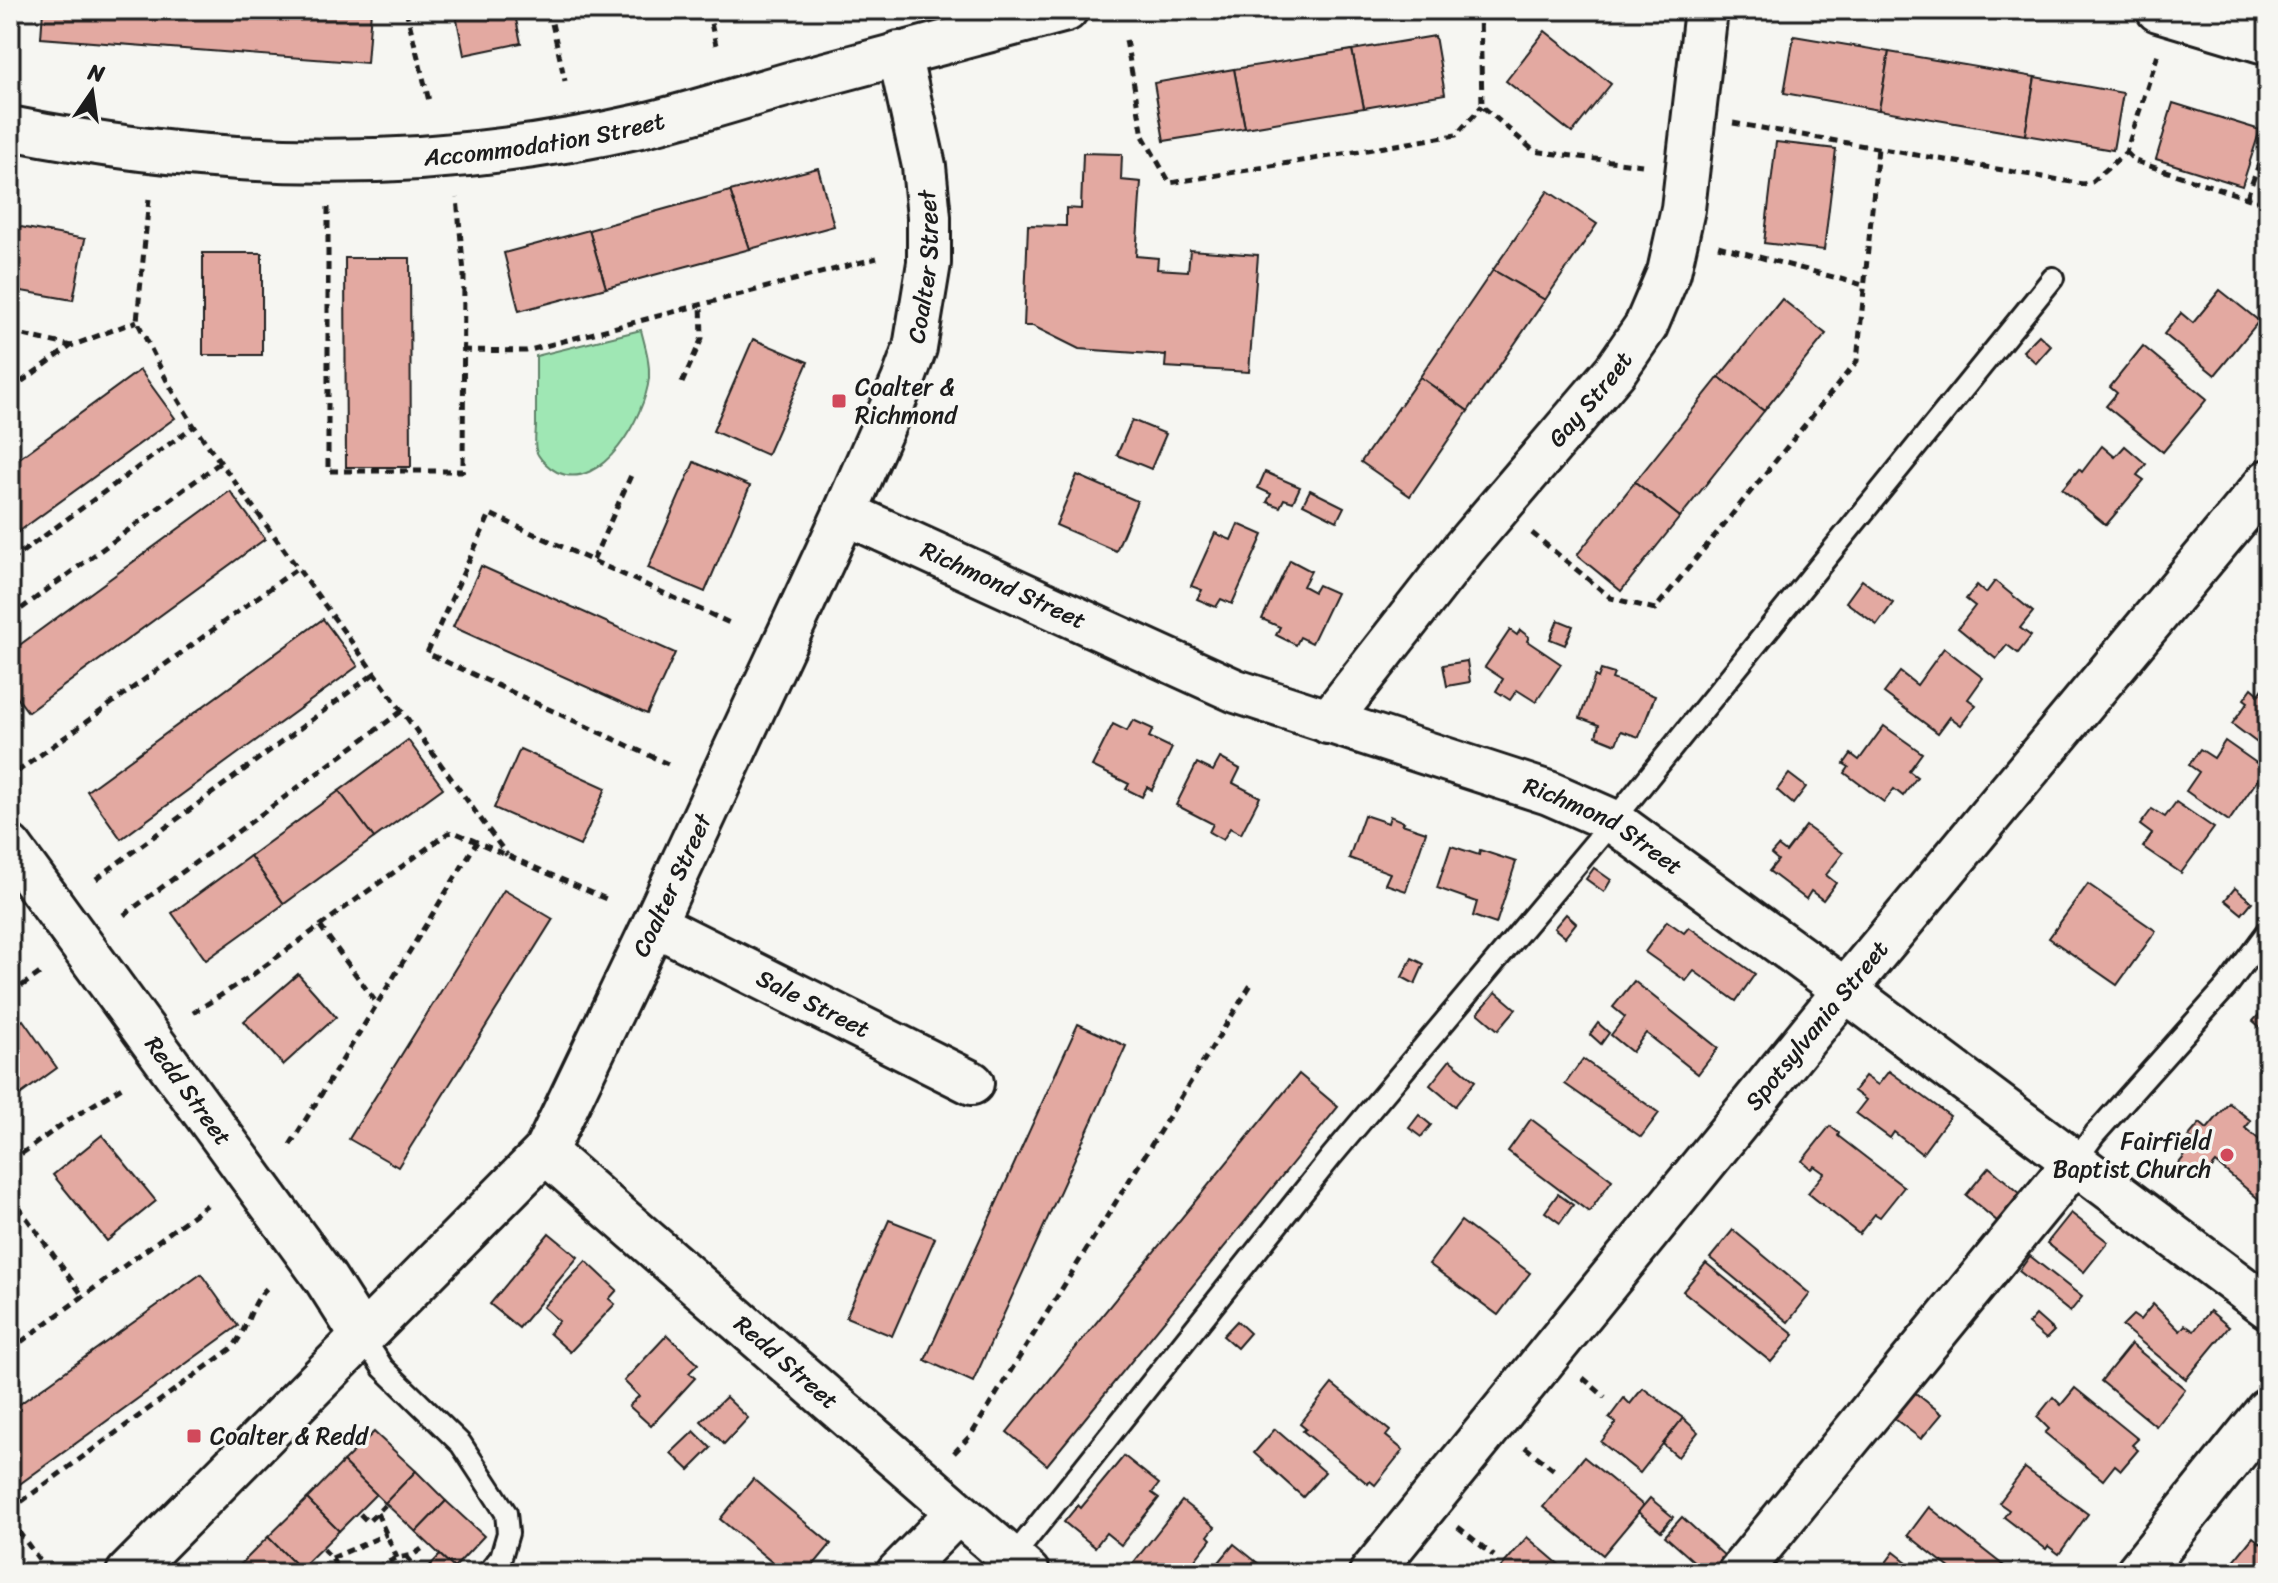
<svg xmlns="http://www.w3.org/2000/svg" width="2278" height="1583" font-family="Sriracha,sans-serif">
<rect width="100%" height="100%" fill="#f6f6f2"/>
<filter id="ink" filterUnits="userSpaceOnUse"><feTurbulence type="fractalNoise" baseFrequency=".0125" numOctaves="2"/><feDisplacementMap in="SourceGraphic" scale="16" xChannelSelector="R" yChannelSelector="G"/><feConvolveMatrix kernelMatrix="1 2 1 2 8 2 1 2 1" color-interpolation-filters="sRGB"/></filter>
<g filter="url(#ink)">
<!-- green -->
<path fill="#9fe7b4" stroke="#5e8268" stroke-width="2" d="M641,330C645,346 650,361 649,378C645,416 602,493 557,472C549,468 538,458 536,450C534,442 536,432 536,425C536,402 536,379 536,356Z"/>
<!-- building -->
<g fill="#e3a9a1" stroke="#1c1c1c" stroke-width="2">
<polygon points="43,10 371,10 367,63 41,38"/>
<polygon points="455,10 514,10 521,43 464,55"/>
<polygon points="1545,31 1611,84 1572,133 1506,81"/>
<polygon points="1435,36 1445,94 1364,108 1352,50"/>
<polygon points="1794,36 1889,52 1879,110 1784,93"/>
<polygon points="1352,50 1364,108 1245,128 1234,69"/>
<polygon points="1889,52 2035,77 2025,135 1879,110"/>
<polygon points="1234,69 1245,128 1164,141 1154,83"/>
<polygon points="2035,77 2123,93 2113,150 2025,135"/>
<polygon points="2173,103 2260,130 2242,186 2156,159"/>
<polygon points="1776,142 1836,149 1824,250 1764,243"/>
<polygon points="1083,153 1122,154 1121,180 1141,182 1136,256 1158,258 1157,269 1188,271 1190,250 1258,255 1249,372 1165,367 1166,355 1079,349 1033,326 1024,326 1028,225 1066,226 1066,208 1081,209"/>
<polygon points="818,168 834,226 750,249 730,191"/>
<polygon points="730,191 750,249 606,288 589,230"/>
<polygon points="1548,191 1597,224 1545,300 1493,270"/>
<polygon points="10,225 85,239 73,300 10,289"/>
<polygon points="589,230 606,288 519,311 504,253"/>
<rect x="203" y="253" width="59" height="102"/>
<polygon points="345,258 410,258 411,467 346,467"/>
<polygon points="1493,270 1545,300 1468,411 1420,377"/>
<polygon points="2220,290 2259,321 2215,375 2164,334 2181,313 2193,323"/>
<polygon points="1782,299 1826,334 1764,411 1719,377"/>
<polygon points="2039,335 2051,346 2036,363 2023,351"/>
<polygon points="753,339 808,362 767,455 713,431"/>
<polygon points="2143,346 2207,399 2163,452 2106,406 2117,393 2110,387"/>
<polygon points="140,370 175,418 10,538 10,465"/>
<polygon points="1420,377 1468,411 1410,496 1361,462"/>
<polygon points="1719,377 1764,411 1680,517 1635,482"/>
<polygon points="1132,420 1166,434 1151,469 1117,455"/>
<polygon points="2102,446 2115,457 2125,446 2146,464 2137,475 2144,480 2106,525 2062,489 2079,469 2082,472"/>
<polygon points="694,462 750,486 705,592 648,568"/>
<polygon points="1265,472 1300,487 1293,502 1284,499 1280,507 1267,502 1271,494 1258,488"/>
<polygon points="1077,475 1137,501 1116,551 1056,525"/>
<polygon points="1635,482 1680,517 1621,591 1577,555"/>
<polygon points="1310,490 1344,507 1337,521 1303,504"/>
<polygon points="230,491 265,539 28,712 10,688 10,652"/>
<polygon points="1238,524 1263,535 1232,604 1221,599 1216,607 1197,599 1202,590 1191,586 1215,533 1231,540"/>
<polygon points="1290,560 1311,571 1303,586 1314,592 1318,585 1336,593 1312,643 1300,637 1296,645 1276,635 1280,627 1262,619"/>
<polygon points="481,566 675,653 647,714 453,627"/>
<polygon points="1862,580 1893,603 1877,625 1846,602"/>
<polygon points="1995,581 2033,612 2020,628 2031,636 2018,653 2007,645 1996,659 1958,628 1975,606 1966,599 1977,585 1986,593"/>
<polygon points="323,619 358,666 121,839 87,791"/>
<polygon points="1558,620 1573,626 1565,645 1550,639"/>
<polygon points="1510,630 1517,635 1520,630 1529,637 1527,641 1561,664 1536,702 1517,690 1510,700 1496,691 1503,679 1485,667"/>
<polygon points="1944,648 1983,678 1968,699 1976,705 1961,725 1950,717 1938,733 1884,693 1900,672 1917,685"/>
<polygon points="1467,661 1470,682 1447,686 1443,665"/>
<polygon points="1601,670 1614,674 1612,679 1655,696 1639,737 1621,731 1616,744 1596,736 1599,725 1580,718 1595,676 1598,678"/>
<polygon points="2268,682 2268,751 2232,724 2248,702 2244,699 2252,688 2259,694"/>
<polygon points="1133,720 1153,729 1149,737 1172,748 1152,790 1147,787 1142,797 1126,789 1129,784 1092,766 1113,724 1127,731"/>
<polygon points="1884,726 1922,753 1909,771 1917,777 1903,796 1894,789 1884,802 1845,773 1849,767 1844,764 1851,754 1859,760"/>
<polygon points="408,740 443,788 374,838 339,791"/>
<polygon points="2225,741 2265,769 2229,821 2186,791 2199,772 2189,765 2200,749 2214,758"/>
<polygon points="520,749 606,788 580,846 494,808"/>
<polygon points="1220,758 1240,769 1233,783 1260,797 1241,834 1230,828 1223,840 1209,832 1213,824 1176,805 1197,763 1213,771"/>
<polygon points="1789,774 1806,787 1793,804 1777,790"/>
<polygon points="339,791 374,838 284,904 250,856"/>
<polygon points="2176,802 2214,828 2181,873 2143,847 2152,834 2140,825 2152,809 2165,817"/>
<polygon points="1364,815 1388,823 1390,816 1404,822 1402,824 1426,832 1406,891 1385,884 1390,873 1349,858"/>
<polygon points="1806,826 1843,853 1826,875 1836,883 1823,900 1811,891 1806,899 1769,871 1778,860 1771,854 1778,846 1786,852"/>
<polygon points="1451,846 1479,855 1480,850 1516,862 1496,924 1473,916 1477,902 1437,888"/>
<polygon points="250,856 284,904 206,960 172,913"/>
<polygon points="1594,868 1611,880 1604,892 1586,879"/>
<polygon points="2088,884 2156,931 2117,985 2049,938"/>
<polygon points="2235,888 2252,902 2242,914 2225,900"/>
<polygon points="504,890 553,919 398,1167 349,1139"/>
<polygon points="1566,914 1576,923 1565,937 1554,928"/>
<polygon points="1667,921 1684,933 1689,927 1755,974 1736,1001 1694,971 1686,981 1645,952"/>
<polygon points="1412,958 1424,964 1415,984 1402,977"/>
<polygon points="298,974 336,1017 283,1065 244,1021"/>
<polygon points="1634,981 1718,1048 1698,1074 1646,1033 1632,1052 1611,1035 1625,1017 1613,1007"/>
<polygon points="1496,992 1516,1009 1498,1030 1478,1013"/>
<polygon points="2265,1008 2268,1010 2268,1034 2253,1021"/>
<polygon points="23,1020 57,1068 10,1102 10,1029"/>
<polygon points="1598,1023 1609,1033 1601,1044 1590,1034"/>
<polygon points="1078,1024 1126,1046 973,1382 925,1360"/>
<polygon points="1583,1059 1659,1113 1641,1137 1565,1084"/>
<polygon points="1450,1060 1475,1081 1455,1106 1430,1085"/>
<polygon points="1889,1071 1950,1116 1922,1154 1894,1132 1890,1138 1856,1113 1866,1100 1854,1091 1865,1076 1878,1085"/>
<polygon points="1299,1074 1338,1107 1047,1465 1007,1432"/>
<polygon points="2229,1103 2251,1121 2245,1128 2268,1147 2268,1207 2216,1163 2201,1181 2179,1163 2196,1142 2188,1137 2200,1123 2207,1129"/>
<polygon points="1419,1115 1431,1125 1421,1137 1409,1128"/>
<polygon points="1531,1119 1612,1180 1589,1212 1508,1151"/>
<polygon points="1830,1126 1839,1133 1838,1136 1904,1187 1880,1217 1875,1214 1859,1234 1808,1193 1824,1173 1814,1166 1811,1169 1802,1161"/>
<polygon points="102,1135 156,1201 107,1241 53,1175"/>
<polygon points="1989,1167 2021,1194 1997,1221 1966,1195"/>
<polygon points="1558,1194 1573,1205 1560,1223 1545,1212"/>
<polygon points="2071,1213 2108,1242 2084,1272 2047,1243"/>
<polygon points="889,1220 935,1238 892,1336 846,1317"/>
<polygon points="1461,1221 1530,1273 1498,1315 1429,1264"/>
<polygon points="1733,1230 1810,1294 1788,1322 1710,1258"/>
<polygon points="549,1233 578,1257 519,1328 490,1304"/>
<polygon points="2030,1256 2082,1297 2070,1312 2019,1271"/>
<polygon points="586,1261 617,1290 609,1299 615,1304 570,1352 549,1333 559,1321 543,1307"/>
<polygon points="1706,1263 1794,1335 1771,1362 1683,1291"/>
<polygon points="201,1274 238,1326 10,1491 10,1411"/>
<polygon points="2153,1304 2180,1331 2185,1325 2194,1331 2210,1311 2229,1327 2186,1379 2122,1326 2133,1315 2140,1320"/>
<polygon points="2036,1315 2054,1331 2046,1339 2028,1324"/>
<polygon points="1237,1321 1250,1333 1237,1348 1223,1336"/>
<polygon points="667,1335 698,1364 689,1373 695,1378 651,1426 629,1406 639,1396 624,1381"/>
<polygon points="2131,1344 2185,1389 2156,1426 2101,1381"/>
<polygon points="1332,1384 1390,1431 1386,1436 1403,1450 1375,1485 1370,1481 1368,1484 1303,1431 1306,1429 1300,1424"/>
<polygon points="1908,1387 1942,1414 1921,1439 1887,1413"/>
<polygon points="1643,1388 1683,1418 1640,1473 1601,1442 1616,1423 1609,1418 1624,1398 1630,1404"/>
<polygon points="2075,1388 2138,1439 2132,1445 2138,1450 2121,1470 2115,1465 2103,1480 2045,1433 2049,1429 2037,1417 2053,1397 2061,1405"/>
<polygon points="726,1397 748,1418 724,1444 701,1421"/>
<polygon points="1683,1418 1698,1432 1678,1457 1663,1444"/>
<polygon points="1275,1429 1325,1472 1303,1497 1254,1453"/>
<polygon points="694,1431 711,1448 689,1470 671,1453"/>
<polygon points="374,1432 416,1471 385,1503 343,1462"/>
<polygon points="1124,1456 1159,1484 1152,1493 1159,1498 1121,1545 1106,1533 1095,1547 1064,1522 1078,1505 1081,1508"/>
<polygon points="1584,1457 1644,1506 1603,1555 1543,1507"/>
<polygon points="343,1462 376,1494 339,1531 307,1499"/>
<polygon points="2025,1468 2088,1514 2059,1554 2048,1546 2046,1549 2004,1517 2009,1510 1999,1503"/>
<polygon points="416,1471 446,1501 416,1532 385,1503"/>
<polygon points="753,1479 831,1544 807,1573 785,1573 720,1519"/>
<polygon points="1650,1498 1673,1517 1661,1531 1638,1512"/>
<polygon points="307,1499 339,1531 300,1569 268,1537"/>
<polygon points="446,1501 484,1536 454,1568 416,1532"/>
<polygon points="1182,1501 1215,1527 1208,1536 1211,1539 1185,1573 1137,1573 1130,1567"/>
<polygon points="1929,1507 2013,1573 1956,1573 1908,1535"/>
<polygon points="1682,1517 1726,1557 1712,1573 1707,1573 1665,1536"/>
<polygon points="268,1537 300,1569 297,1573 232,1573"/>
<polygon points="1527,1537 1569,1573 1496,1573"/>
<polygon points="2253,1537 2268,1549 2268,1573 2244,1573 2232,1563"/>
<polygon points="1234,1544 1269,1572 1268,1573 1210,1573"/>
<polygon points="1894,1552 1921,1573 1878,1573"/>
<polygon points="440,1555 454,1568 449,1573 423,1573"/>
</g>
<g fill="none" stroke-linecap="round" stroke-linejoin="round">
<defs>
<g id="lane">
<polyline points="2074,1163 2095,1134 2227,986 2268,931"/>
<polyline points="362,1336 383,1368 461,1444 506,1513 508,1533 501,1557 488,1573"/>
<polyline points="1012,1558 1331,1157 1613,821 2053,278"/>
</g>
<g id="street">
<polyline points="2158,10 2268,43"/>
<path id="s1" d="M10,128C221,170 429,174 640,126C695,113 749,95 803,80C890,56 978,33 1066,10"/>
<path id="s2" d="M845,513L1236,691L1549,793L1613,821L1845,990L2268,1307"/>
<path id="s3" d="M1328,722L1464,548L1615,371L1646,326L1669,272L1683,209L1706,10"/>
<path id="s4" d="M10,847L325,1278L362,1336"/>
<path id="s5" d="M654,924L972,1083"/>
<path id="s6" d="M545,1152L1028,1573"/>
<path id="s7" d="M128,1573L545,1152L654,924L845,513L903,381L915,348L929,263V217L924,166L899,53"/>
<polyline points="898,1573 957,1513"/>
<path id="s8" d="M1371,1573L1845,990L2268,481"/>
<polyline points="1739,1573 2074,1163"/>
</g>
<polyline id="primary" points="2138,1573 2268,1411"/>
</defs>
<!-- lane casing -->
<use href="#lane" stroke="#1c1c1c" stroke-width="26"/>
<!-- street casing -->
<use href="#street" stroke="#1c1c1c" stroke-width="48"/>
<!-- primary casing -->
<use href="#primary" stroke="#1c1c1c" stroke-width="50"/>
<!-- path -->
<g stroke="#1c1c1c" stroke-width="5" stroke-dasharray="8 6" stroke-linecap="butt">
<polyline points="406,10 429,101"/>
<polyline points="549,10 565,81"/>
<polyline points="708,10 716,45"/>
<polyline points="1480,10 1482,106 1534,151 1642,165"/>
<polyline points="1126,40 1143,136 1170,183 1456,135 1482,106"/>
<polyline points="1733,123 2083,184 2092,182 2126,152 2158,54"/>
<polyline points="2126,152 2135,161 2268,205"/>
<polyline points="2247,197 2268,139"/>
<polyline points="149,199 137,321 167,381 194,426 507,855"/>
<polyline points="328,207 328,471 463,471 464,273 457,198"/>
<polyline points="1718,246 1863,285"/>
<polyline points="10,332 71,346"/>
<polyline points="463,350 526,351 877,258"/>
<polyline points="682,383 702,338 701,304"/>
<polyline points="10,390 71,346 137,321"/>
<polyline points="1532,533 1611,598 1655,609 1857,361 1878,148"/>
<polyline points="593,560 633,471"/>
<polyline points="10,561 194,426"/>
<polyline points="10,617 221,462"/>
<polyline points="668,764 427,653 490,514 732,624"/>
<polyline points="17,772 298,568"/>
<polyline points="96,879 375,673"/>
<polyline points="124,915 402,711"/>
<polyline points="320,926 378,1005"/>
<polyline points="10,941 15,938"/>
<polyline points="10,994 40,973"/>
<polyline points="193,1013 251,976 448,833 454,832 606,899"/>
<polyline points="290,1145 477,842"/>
<polyline points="10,1162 67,1121 122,1087"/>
<polyline points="10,1195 83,1296"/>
<polyline points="10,1350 207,1205"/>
<polyline points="1583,1378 1605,1397"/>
<polyline points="1525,1447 1557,1472"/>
<polyline points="954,1453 971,1435 1252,983"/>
<path d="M10,1510L232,1348C248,1330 250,1303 268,1287"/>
<polyline points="377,1513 397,1558"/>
<polyline points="360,1514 368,1522 385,1505"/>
<polyline points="10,1520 49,1573"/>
<polyline points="1458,1527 1494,1556"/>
<polyline points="323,1549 332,1558 339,1573"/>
<polyline points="406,1556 421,1573"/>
<polyline points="332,1558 387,1534"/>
<polyline points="199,1566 207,1573"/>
<polyline points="363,1573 397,1558 413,1555 423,1548"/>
</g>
<!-- lane -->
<use href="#lane" stroke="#f6f6f2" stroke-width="20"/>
<!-- street -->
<use href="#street" stroke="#f6f6f2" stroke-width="42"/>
<!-- primary -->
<use href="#primary" stroke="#f6f6f2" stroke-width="44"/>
</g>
</g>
<!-- markers -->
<g fill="#d1495b" stroke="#f6f6f2" stroke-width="3">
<rect x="831" y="393" width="16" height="16" rx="4"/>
<circle cx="2227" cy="1155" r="8"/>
<rect x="186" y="1428" width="16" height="16" rx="4"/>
</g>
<g text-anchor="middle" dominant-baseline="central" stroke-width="7" stroke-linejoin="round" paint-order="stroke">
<!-- street labels -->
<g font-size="24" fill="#1c1c1c" stroke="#f6f6f2">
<text stroke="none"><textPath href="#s1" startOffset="538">Accommodation Street</textPath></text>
<text stroke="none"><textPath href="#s7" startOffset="1560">Coalter Street</textPath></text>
<text stroke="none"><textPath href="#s3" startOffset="416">Gay Street</textPath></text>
<text stroke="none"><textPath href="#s2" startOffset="174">Richmond Street</textPath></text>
<text stroke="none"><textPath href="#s2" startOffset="822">Richmond Street</textPath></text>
<text stroke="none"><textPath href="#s7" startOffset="888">Coalter Street</textPath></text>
<text stroke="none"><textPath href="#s5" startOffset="178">Sale Street</textPath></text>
<text stroke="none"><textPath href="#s8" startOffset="706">Spotsylvania Street</textPath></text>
<text stroke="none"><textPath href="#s4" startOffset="302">Redd Street</textPath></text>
<text stroke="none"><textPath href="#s6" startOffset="320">Redd Street</textPath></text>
</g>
<!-- poi labels -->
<g font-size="24" fill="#1c1c1c" stroke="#f6f6f2" text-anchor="start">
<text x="855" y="387">Coalter &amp;<tspan x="855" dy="28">Richmond</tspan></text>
<text x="2211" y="1141" text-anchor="end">Fairfield<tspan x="2211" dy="28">Baptist Church</tspan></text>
<text x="210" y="1436">Coalter &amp; Redd</text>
</g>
</g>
<!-- margin -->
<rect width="2278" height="1583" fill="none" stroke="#f6f6f2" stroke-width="40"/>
<rect x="20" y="20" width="2238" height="1543" fill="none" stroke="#1c1c1c" stroke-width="3" filter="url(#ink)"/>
<!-- north arrow -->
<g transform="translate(92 92) rotate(13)" stroke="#f6f6f2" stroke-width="6" paint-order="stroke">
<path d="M0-6L14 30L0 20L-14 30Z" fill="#1c1c1c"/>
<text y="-12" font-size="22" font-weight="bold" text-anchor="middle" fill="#1c1c1c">N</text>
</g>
</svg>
